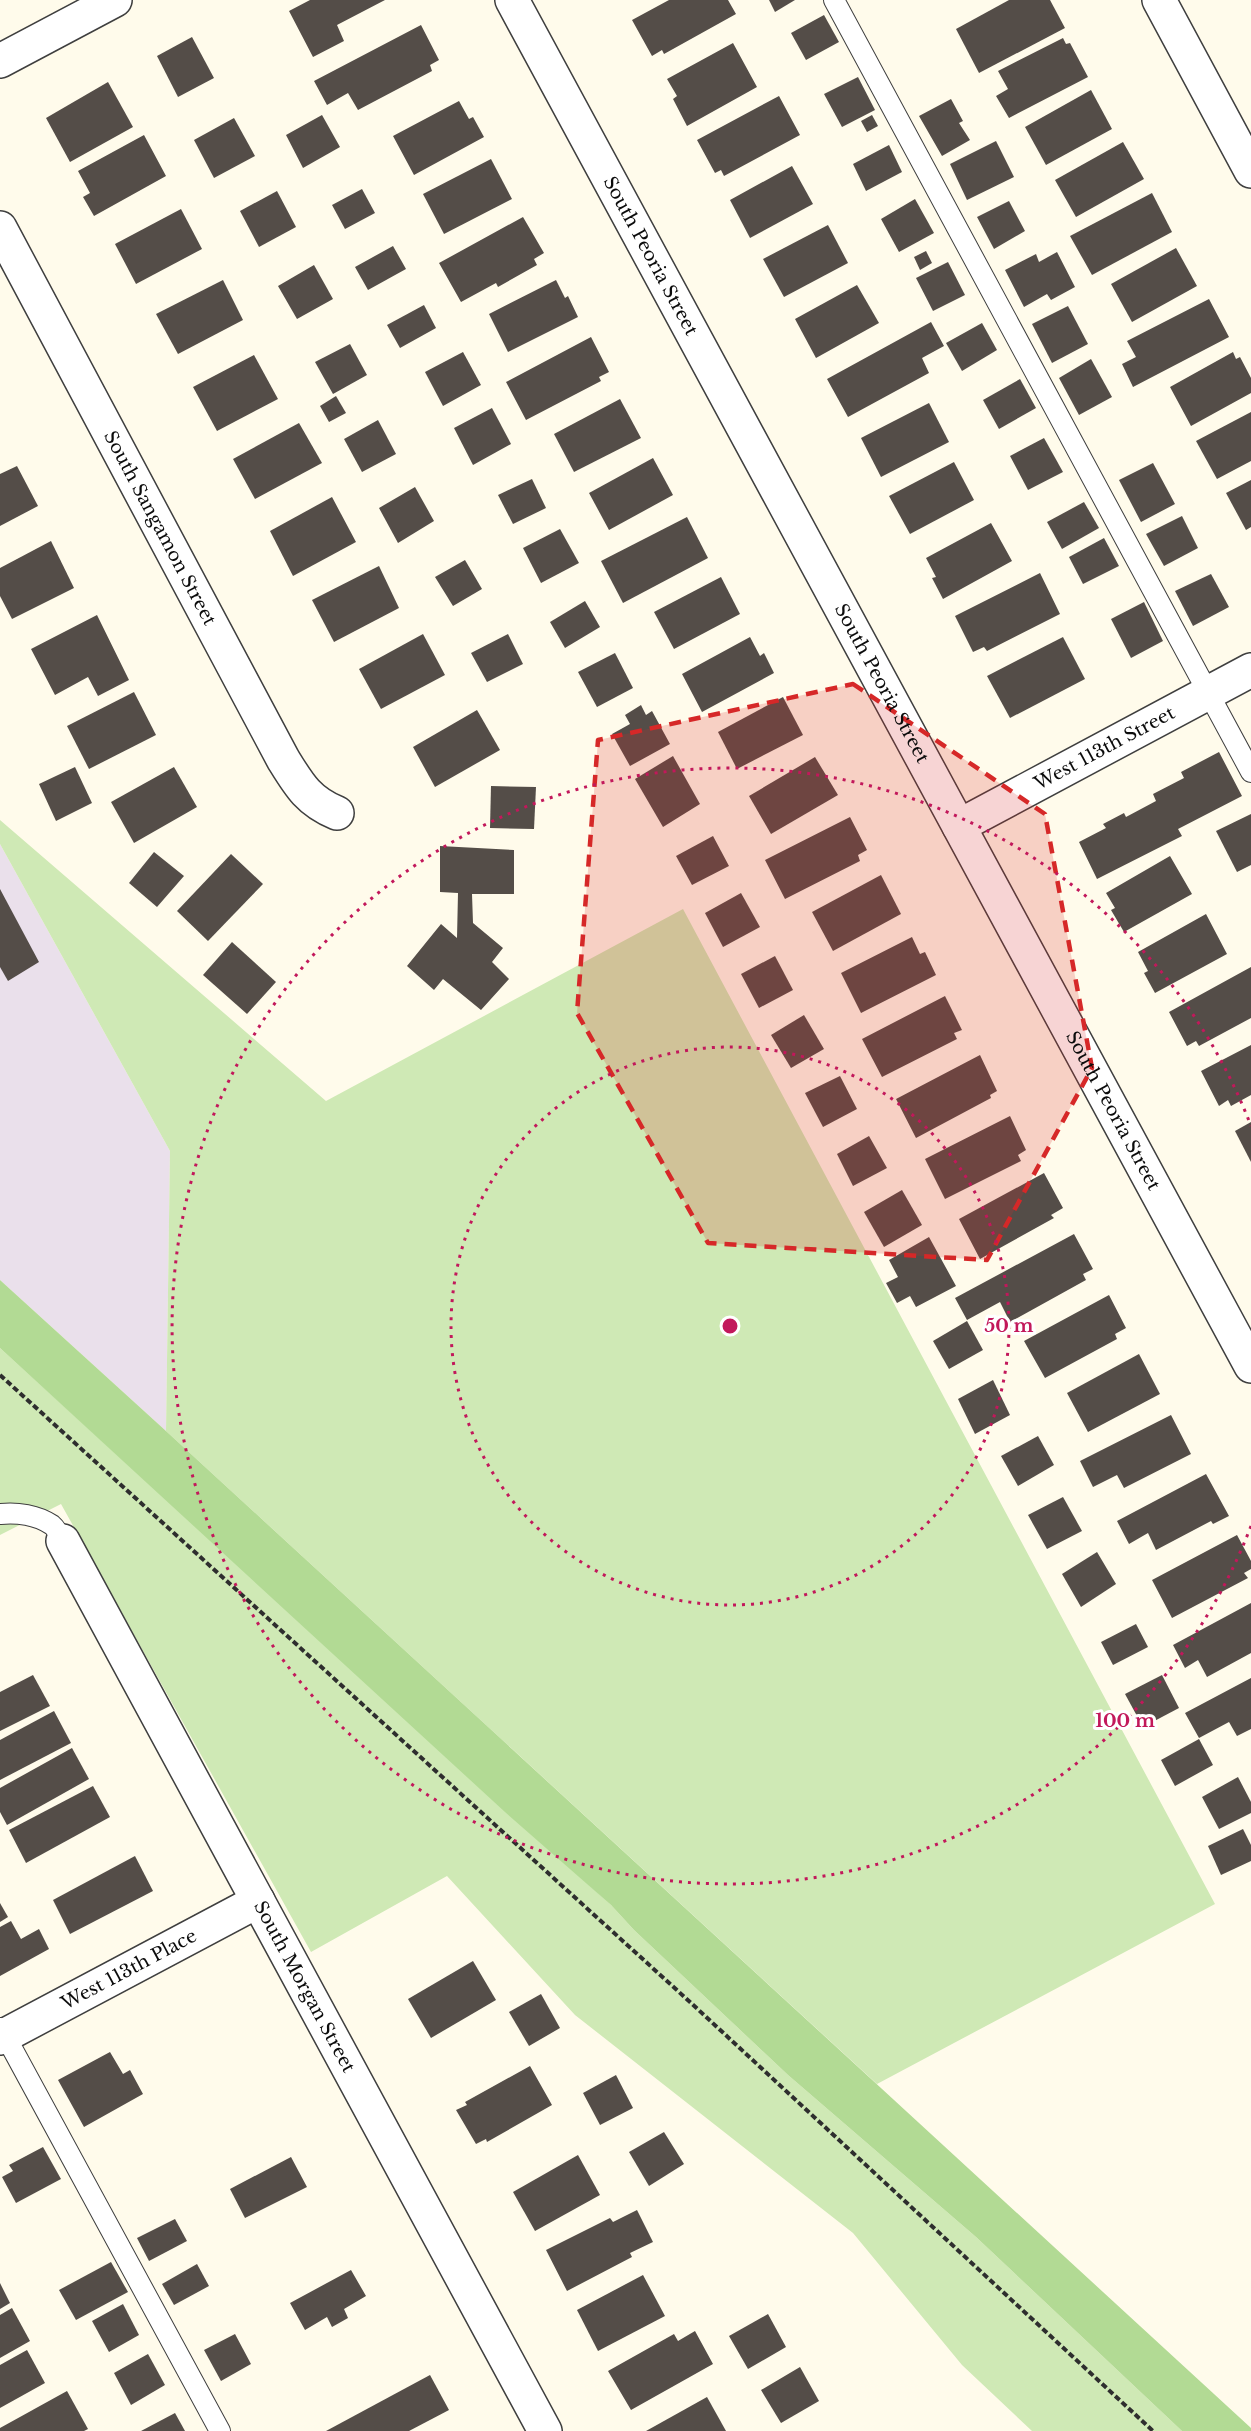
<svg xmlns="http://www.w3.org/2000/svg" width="1251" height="2431" font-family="'Libre Baskerville',serif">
<rect width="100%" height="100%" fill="#fffbeb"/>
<!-- industrial -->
<polygon fill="#eae0eb" points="0,844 170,1151 166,1431 0,1280"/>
<!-- green -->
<g fill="#cfe9b5">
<polygon points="0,820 326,1101 683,909 1215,1904 877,2084 166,1431 170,1151 0,844"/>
<polygon points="0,1348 611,1905 634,1930 788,2075 976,2237 1182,2431 1032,2431 962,2365 853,2233 575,2015 447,1876 311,1952 61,1504 0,1535"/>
</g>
<!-- forest -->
<polygon fill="#b2da94" points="0,1280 166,1431 1251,2428 1251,2431 1182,2431 976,2237 788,2075 634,1930 611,1905 505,1812 0,1348"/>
<!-- building -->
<g fill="#544d48">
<polygon points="310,0 385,0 337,25 344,41 313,57 289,11"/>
<polygon points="669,0 728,0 736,14 664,54 662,50 652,56 632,20"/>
<polygon points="769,0 795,0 775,12"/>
<polygon points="1009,0 1050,0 1065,28 979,73 956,29"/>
<polygon points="824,15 839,42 806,60 791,33"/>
<polygon points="421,25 439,60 430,65 432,71 358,110 348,93 327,105 314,81"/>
<polygon points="192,37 214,78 178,97 157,56"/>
<polygon points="1063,38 1066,44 1070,43 1088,77 1009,118 996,96 1008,89 998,71"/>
<polygon points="733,43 757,87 687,126 673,99 677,96 667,79"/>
<polygon points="858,77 875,110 842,127 824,94"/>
<polygon points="108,82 133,127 70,162 46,118"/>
<polygon points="1091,90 1112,129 1046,165 1025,127"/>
<polygon points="779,96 800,135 724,176 721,170 715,173 697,140"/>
<polygon points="951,99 963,121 959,123 970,140 942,156 919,116"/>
<polygon points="459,101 469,119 473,117 484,137 414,175 393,136"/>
<polygon points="322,115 340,147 303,168 286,135"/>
<polygon points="872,115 878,126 867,132 861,121"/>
<polygon points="234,118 255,156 214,178 194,140"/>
<polygon points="144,135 166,176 94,216 83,197 90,193 78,171"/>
<polygon points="996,141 1014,177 967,200 950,164"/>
<polygon points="1123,142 1144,179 1076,217 1055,180"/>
<polygon points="889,145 902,172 866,191 853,164"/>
<polygon points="491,159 512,199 444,234 423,194"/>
<polygon points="792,166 813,204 750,238 730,200"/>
<polygon points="362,189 375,213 345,229 332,205"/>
<polygon points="277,191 296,227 259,247 240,211"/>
<polygon points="1152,193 1172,232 1092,275 1070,236"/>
<polygon points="915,199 934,233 899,252 881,219"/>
<polygon points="1009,201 1025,231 994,249 977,217"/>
<polygon points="181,209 202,249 136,284 115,244"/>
<polygon points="523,217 544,253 534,259 537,265 498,287 496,283 461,302 439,263"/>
<polygon points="828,225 848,263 784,297 763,259"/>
<polygon points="393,246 406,269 368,290 355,267"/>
<polygon points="1176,248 1197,286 1132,322 1111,284"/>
<polygon points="926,251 932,263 920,270 914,257"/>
<polygon points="1057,252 1075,287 1051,300 1047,294 1024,307 1005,270 1036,254 1039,262"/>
<polygon points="948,262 965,295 933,311 916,278"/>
<polygon points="314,265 333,299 297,319 278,286"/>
<polygon points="223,280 243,320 178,354 156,314"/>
<polygon points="556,280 565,298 568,296 578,317 508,352 489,314"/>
<polygon points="857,285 879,323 816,358 795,319"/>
<polygon points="1209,299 1229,337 1133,387 1122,364 1136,357 1127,341"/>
<polygon points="424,305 436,328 400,348 387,325"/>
<polygon points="1068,306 1088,344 1052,363 1032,324"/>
<polygon points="931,322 944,346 922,358 929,373 848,417 827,379"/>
<polygon points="982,323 997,350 962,371 946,343"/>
<polygon points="591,337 609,372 599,377 601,381 526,420 506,382"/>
<polygon points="350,344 367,375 333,394 315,362"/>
<polygon points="463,352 481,385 443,406 425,372"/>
<polygon points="1233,352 1236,359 1240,357 1251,378 1251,393 1191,426 1170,387"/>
<polygon points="254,355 278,399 217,431 193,387"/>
<polygon points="1091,359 1112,397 1079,415 1059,378"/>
<polygon points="1020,379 1036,408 999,429 983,400"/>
<polygon points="336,396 346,413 329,422 320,406"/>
<polygon points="620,399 641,438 574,472 554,434"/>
<polygon points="929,403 949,442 881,477 861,438"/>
<polygon points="492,408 511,444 473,465 454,428"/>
<polygon points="1251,412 1251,461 1217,479 1196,441"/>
<polygon points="378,420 396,454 362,472 344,439"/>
<polygon points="299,423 322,463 255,499 233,459"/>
<polygon points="1044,438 1063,472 1028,490 1010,456"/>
<polygon points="653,458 673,495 609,530 589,493"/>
<polygon points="954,462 974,500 910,534 889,496"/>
<polygon points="1153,463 1175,504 1141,522 1119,480"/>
<polygon points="17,466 38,506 0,526 0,474"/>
<polygon points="532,479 546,508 513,524 498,495"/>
<polygon points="1251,480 1251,527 1246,530 1226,493"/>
<polygon points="415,487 434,521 398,543 379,508"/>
<polygon points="332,497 356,542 293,576 270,531"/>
<polygon points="1084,502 1099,528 1062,549 1047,522"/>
<polygon points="1182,516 1198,548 1164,566 1146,534"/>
<polygon points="687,517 708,558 623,603 601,561"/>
<polygon points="991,523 1012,561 943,599 932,578 936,577 926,558"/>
<polygon points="560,529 579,563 541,583 523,548"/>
<polygon points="1104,538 1119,566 1083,584 1069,557"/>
<polygon points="51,541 74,588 12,619 0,596 0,568"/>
<polygon points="465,560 482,589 453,606 435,577"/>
<polygon points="379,566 399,608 334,642 312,600"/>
<polygon points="1040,573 1060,614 987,651 984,647 973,652 955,616"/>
<polygon points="1211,574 1229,607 1193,626 1175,591"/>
<polygon points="721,577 740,614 674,649 654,612"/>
<polygon points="585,601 600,627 565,648 550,622"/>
<polygon points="1144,602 1163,641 1131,658 1111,619"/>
<polygon points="97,615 129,680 98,696 88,677 55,695 31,649"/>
<polygon points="423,634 445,675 381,709 359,669"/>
<polygon points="508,634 523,664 487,682 471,653"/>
<polygon points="750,637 760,656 764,653 774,673 702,712 682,674"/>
<polygon points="1063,637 1085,679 1010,718 987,676"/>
<polygon points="615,653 633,688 597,707 578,672"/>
<polygon points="134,692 156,735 89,769 67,726"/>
<polygon points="783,697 803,735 737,769 718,732"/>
<polygon points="641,705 646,715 652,711 670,744 630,766 612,734 630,724 625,715"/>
<polygon points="477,710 500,750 435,787 413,747"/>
<polygon points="1219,752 1242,796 1178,829 1182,836 1097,879 1079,842 1106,828 1103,824 1124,813 1126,817 1156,801 1153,794 1184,778 1181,772"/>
<polygon points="673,756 700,804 663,827 635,779"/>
<polygon points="815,757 838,795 771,834 749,796"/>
<polygon points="75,767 92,803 56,821 39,784"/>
<polygon points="174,767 197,807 134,843 111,802"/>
<polygon points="491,786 536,787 534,829 490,828"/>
<polygon points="1251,814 1251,865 1237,872 1216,831"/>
<polygon points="850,817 867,850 858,855 860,861 785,899 765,860"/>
<polygon points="713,836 729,866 692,885 676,856"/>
<polygon points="440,846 514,850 514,894 472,894 473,923 503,948 492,962 509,979 481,1010 443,979 434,990 407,966 441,924 457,938 458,893 440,892"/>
<polygon points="154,852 184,876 157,907 129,883"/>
<polygon points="231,854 263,884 208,941 177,911"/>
<polygon points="1170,856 1192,894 1124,932 1111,910 1115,908 1106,893"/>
<polygon points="881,875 901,914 833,951 812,912"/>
<polygon points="0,889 39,962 8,981 0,967"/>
<polygon points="741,893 760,927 723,947 705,913"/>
<polygon points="1206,914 1227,954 1155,993 1144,973 1148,971 1138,952"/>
<polygon points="912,937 920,954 925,952 936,975 861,1013 841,973"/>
<polygon points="232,942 276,982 247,1014 203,975"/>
<polygon points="775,956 793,990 759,1008 741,974"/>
<polygon points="1251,967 1251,1018 1199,1046 1196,1041 1187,1046 1169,1012"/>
<polygon points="945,996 962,1030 954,1033 957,1039 882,1077 862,1039"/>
<polygon points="804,1015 824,1049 791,1068 771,1035"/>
<polygon points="1251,1045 1251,1095 1231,1106 1228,1100 1219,1106 1201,1071"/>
<polygon points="980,1055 997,1091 990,1095 991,1098 916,1138 896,1099"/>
<polygon points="840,1076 857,1109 823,1127 805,1093"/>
<polygon points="1010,1116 1026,1150 1018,1155 1021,1161 945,1199 925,1159"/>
<polygon points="1251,1122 1251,1162 1235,1131"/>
<polygon points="869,1136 887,1168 853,1186 837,1154"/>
<polygon points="1044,1173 1063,1208 1051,1215 1054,1218 980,1259 959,1219"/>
<polygon points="902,1190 922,1225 884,1247 864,1212"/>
<polygon points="1074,1234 1093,1269 1083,1274 1086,1280 1010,1322 1000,1302 967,1320 955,1298"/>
<polygon points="929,1237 956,1286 916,1307 910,1296 897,1303 886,1283 898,1277 889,1260"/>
<polygon points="1109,1295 1126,1328 1115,1334 1117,1339 1045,1378 1024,1341"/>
<polygon points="967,1321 983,1350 949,1369 933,1341"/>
<polygon points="1139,1354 1160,1394 1088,1432 1067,1393"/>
<polygon points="993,1380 1010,1415 975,1434 958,1399"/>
<polygon points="1171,1415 1191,1454 1124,1488 1117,1475 1093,1487 1080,1461"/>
<polygon points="1038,1436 1054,1465 1018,1486 1001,1456"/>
<polygon points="1206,1474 1229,1516 1213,1524 1211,1521 1156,1550 1148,1533 1129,1544 1117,1521"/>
<polygon points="1063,1497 1082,1531 1047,1549 1028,1515"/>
<polygon points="1237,1535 1251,1561 1251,1569 1244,1573 1248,1578 1172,1618 1152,1580"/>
<polygon points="1097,1552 1116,1584 1081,1607 1062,1574"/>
<polygon points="1251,1603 1251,1653 1207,1677 1198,1660 1185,1668 1173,1645"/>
<polygon points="1136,1624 1148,1647 1113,1665 1101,1642"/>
<polygon points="33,1675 50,1706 0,1731 0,1692"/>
<polygon points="1162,1675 1179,1708 1143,1727 1125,1694"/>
<polygon points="1251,1678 1251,1729 1237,1736 1229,1722 1199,1738 1185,1713"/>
<polygon points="54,1711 71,1743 0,1780 0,1740"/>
<polygon points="1199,1739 1213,1765 1175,1786 1161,1760"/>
<polygon points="72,1748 89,1779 7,1825 0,1812 0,1788"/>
<polygon points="1238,1777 1251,1802 1251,1813 1219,1829 1202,1797"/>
<polygon points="93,1786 110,1817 26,1863 9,1830"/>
<polygon points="1243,1829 1251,1845 1251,1861 1221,1875 1208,1846"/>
<polygon points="135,1856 153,1891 70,1934 53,1900"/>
<polygon points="0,1903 8,1917 0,1922"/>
<polygon points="11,1921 21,1939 39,1929 49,1949 0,1976 0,1927"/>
<polygon points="473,1961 496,2000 431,2038 408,1999"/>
<polygon points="541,1994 560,2028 529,2046 509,2012"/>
<polygon points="110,2052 123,2074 130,2070 143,2094 84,2127 58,2080"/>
<polygon points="530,2066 552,2105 487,2142 486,2139 476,2144 456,2110 467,2105 465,2102"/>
<polygon points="616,2075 633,2108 600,2125 583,2093"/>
<polygon points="664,2132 684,2164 649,2186 629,2152"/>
<polygon points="43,2147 61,2179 16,2203 2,2177 13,2171 9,2165"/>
<polygon points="578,2155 600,2195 535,2231 513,2192"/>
<polygon points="291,2157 307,2187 245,2218 230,2189"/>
<polygon points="637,2210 653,2242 630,2253 632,2257 567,2291 546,2250 610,2218 613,2222"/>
<polygon points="175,2219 187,2241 149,2261 137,2238"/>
<polygon points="111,2262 128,2292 76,2320 59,2290"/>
<polygon points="197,2264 209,2286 174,2305 162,2284"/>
<polygon points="351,2270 366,2296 344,2309 348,2318 332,2327 327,2317 305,2330 290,2303"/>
<polygon points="643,2275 665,2316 598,2351 577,2310"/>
<polygon points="0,2283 10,2303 0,2309"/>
<polygon points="123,2304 139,2335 109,2352 92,2321"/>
<polygon points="12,2308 30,2341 0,2358 0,2315"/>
<polygon points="768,2314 786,2347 748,2369 729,2336"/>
<polygon points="695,2331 713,2364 631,2410 608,2371 674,2334 678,2341"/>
<polygon points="235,2334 251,2364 221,2381 204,2350"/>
<polygon points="27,2350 45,2383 0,2408 0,2365"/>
<polygon points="148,2354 165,2385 131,2405 114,2373"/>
<polygon points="800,2367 819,2401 781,2423 761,2390"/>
<polygon points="430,2375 449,2410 409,2431 326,2431"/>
<polygon points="67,2391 88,2429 84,2431 0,2431 0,2428"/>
<polygon points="707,2397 726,2431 646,2431"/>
<polygon points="175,2413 185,2431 141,2431"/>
</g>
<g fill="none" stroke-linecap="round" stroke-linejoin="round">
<defs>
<g id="lane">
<polyline points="834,0 1251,772"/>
<path d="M0,1514C17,1512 37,1515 52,1525C57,1529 60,1537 63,1541"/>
<polyline points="1,2028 220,2431"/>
</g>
<g id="street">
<path id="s1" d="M512,0L1251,1366"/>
<polyline points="1159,0 1251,171"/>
<polyline points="0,61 115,0"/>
<path id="s2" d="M0,228L283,759C299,785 308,801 337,813"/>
<path id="s3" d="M959,826L1251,670"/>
<path id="s4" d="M63,1541L545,2431"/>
<path id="s5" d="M0,2038L258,1901"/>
</g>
</defs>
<!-- lane casing -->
<use href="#lane" stroke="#3f3f3f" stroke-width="22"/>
<!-- street casing -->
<use href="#street" stroke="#3f3f3f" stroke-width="36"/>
<!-- path -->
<polyline stroke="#2e2e2e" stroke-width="4" stroke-dasharray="6 3" stroke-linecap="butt" points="0,1375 690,2002 1153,2431"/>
<!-- lane -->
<use href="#lane" stroke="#fff" stroke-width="20"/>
<!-- street -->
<use href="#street" stroke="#fff" stroke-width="33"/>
</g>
<!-- marked area -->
<path fill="#d62828" fill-opacity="0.2" stroke="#d62828" stroke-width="4.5" stroke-dasharray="12 8" stroke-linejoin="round" d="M853,684L1045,814L1092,1068L987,1260L708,1243L577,1013L598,740Z"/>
<!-- distance rings -->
<g fill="none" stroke="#c2185b" stroke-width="3" stroke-dasharray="3 6">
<circle cx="730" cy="1326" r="279"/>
<path d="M1251 1526A558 558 0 1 1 1251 1126"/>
</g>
<g text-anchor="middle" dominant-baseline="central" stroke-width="6" stroke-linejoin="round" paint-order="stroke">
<!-- street labels -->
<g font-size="18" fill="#0c0c0c" stroke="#fff">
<text stroke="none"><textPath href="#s1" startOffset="291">South Peoria Street</textPath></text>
<text stroke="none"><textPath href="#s2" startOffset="340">South Sangamon Street</textPath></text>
<text stroke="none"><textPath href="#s1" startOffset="777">South Peoria Street</textPath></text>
<text stroke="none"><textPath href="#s3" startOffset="165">West 113th Street</textPath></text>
<text stroke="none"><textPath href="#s1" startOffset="1263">South Peoria Street</textPath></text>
<text stroke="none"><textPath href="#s5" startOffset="146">West 113th Place</textPath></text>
<text stroke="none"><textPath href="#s4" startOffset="507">South Morgan Street</textPath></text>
</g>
</g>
<circle cx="730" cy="1326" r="9" fill="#c2185b" stroke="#fff" stroke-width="3"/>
<g font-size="18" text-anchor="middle" font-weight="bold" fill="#c2185b" stroke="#fff" stroke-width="6" stroke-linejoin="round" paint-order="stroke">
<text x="1009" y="1332">50 m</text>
<text x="1125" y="1727">100 m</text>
</g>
</svg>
